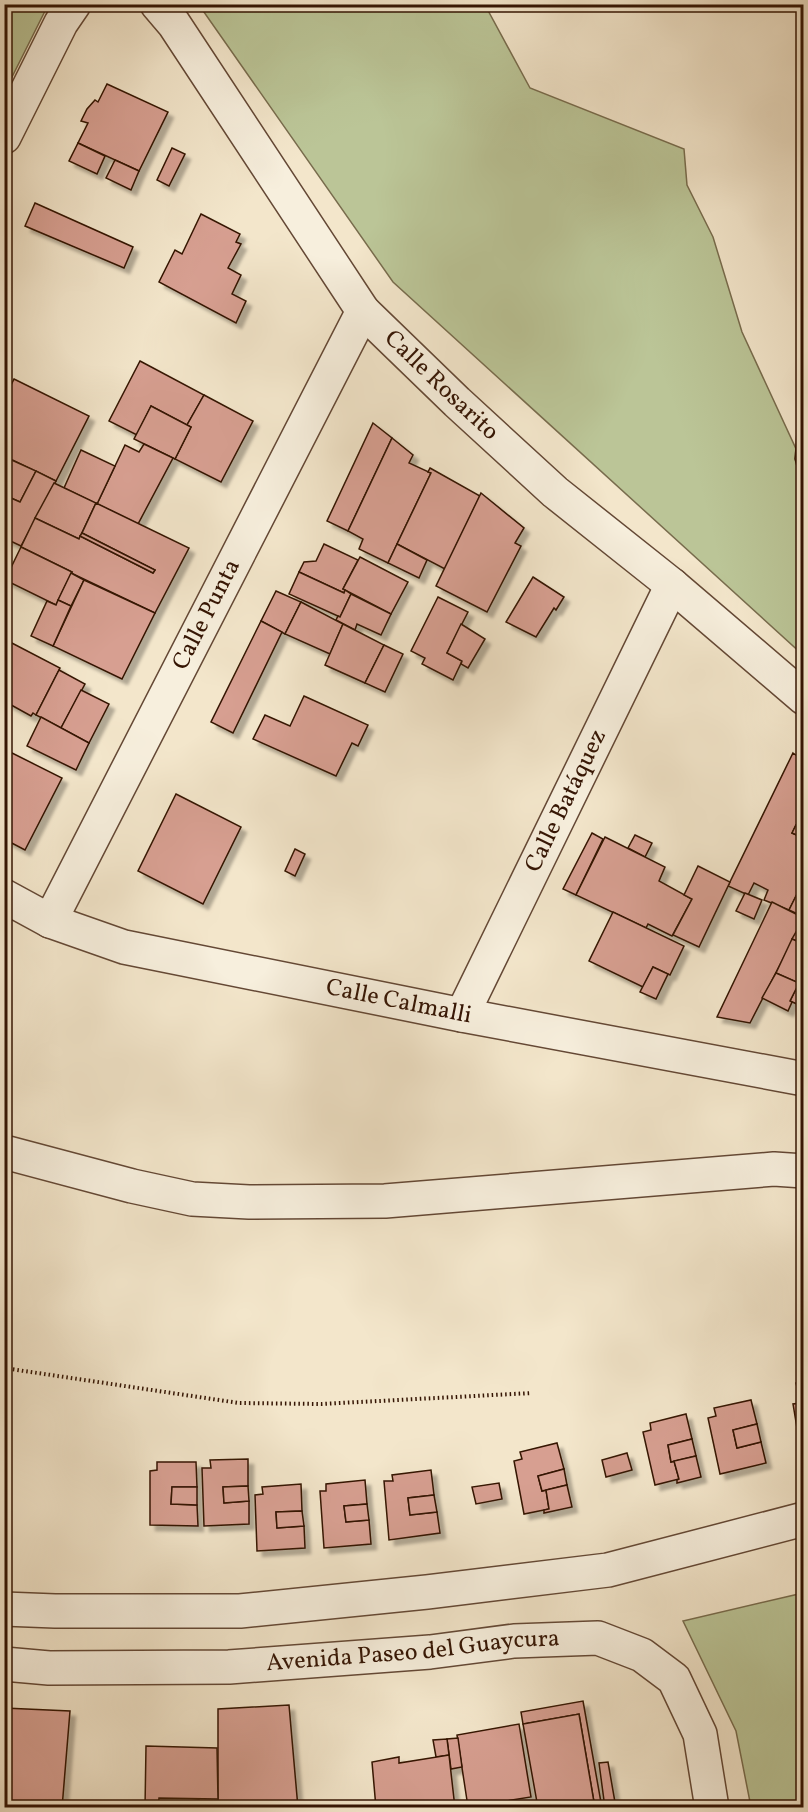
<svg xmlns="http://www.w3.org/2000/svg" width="808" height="1812" font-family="Vollkorn,serif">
<defs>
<filter id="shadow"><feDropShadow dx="5.5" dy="5.5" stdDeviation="1.5" flood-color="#0004"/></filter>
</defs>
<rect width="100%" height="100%" fill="#f3e6cb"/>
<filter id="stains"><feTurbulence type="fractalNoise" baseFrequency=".00333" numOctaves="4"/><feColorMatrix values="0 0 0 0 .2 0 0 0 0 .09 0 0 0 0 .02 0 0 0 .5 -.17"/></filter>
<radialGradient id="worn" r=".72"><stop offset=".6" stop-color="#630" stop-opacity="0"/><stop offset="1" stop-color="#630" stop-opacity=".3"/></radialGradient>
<!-- green -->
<g fill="#bbc597" stroke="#786c4d" stroke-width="1.5">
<polygon points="5,4 48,5 5,91 4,5"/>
<polygon points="199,5 485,5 530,88 684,149 687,185 713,237 742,332 803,464 803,655 393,282"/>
<polygon points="803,1593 803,1807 751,1807 736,1731 683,1621"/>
</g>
<!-- building -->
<g fill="#d79f91" stroke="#341403" stroke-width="1.5" filter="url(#shadow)">
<polygon points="107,84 168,112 139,171 78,143 88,123 81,121 87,109 95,100 98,102"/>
<polygon points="78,143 105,156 97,174 69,161"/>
<polygon points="172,148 185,154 169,186 157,180"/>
<polygon points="115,160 139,171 131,190 106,178"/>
<polygon points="35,203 133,247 124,268 25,226"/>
<polygon points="201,214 240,234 236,242 241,244 228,268 241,275 232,294 246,301 236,323 159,282 175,250 182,254"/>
<polygon points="140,361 204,395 187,425 151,406 137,435 109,421"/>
<polygon points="801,361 804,362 804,448 796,448"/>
<polygon points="14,379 89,416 56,481 4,456 4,400"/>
<polygon points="204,395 253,421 221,482 175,459 191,427 187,425"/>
<polygon points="151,406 191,427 175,459 134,439"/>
<polygon points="373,423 392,438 348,531 327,521"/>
<polygon points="392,438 413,455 409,463 431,473 388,563 359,549 363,539 348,531"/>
<polygon points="144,444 173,458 138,524 97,504 125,445 139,452"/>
<polygon points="796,448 804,448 804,492 795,459"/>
<polygon points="81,450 115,466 97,504 64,488"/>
<polygon points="5,457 36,471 20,502 4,495"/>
<polygon points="430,468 480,496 445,569 397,544 431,473 428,472"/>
<polygon points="36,471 56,481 21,546 4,538 4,495 20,502"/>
<polygon points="54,483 96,503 79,539 35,518"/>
<polygon points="481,493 524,528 515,543 521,546 487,612 436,586"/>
<polygon points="96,503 189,548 155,613 71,573 72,572 21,547 35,518 79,539 80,536 153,573 155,570 82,533"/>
<polygon points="82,533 155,570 153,573 80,536"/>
<polygon points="324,544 358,560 343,589 345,590 344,593 299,572 304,562 316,561"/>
<polygon points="397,544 427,560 419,578 388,563"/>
<polygon points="21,547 72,572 56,605 5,580"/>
<polygon points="360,557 408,582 391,614 343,589"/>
<polygon points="299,572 344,593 345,590 351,594 340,617 289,594"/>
<polygon points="71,573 84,580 71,606 58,600"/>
<polygon points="533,577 564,597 556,610 554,608 536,637 506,622"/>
<polygon points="84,580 155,613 122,679 53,646"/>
<polygon points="276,591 301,602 285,634 261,621"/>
<polygon points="351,594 391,614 381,635 357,624 355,630 336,620 338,616 340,617"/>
<polygon points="438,597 468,612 447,653 462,661 453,680 422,664 425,658 411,651"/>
<polygon points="58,600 71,606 53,646 31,636 47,601 56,605"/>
<polygon points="301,602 343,624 330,654 285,634"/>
<polygon points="261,621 282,632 233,733 211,722"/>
<polygon points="343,624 384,645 365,683 325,665"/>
<polygon points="461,624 485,639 468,668 461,664 462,661 447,653"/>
<polygon points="8,641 60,668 36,715 33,713 31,716 4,701 4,645"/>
<polygon points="384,645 403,654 385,692 365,683"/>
<polygon points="59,670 85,684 61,728 36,715"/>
<polygon points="81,690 109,704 89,743 61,728"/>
<polygon points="304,696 368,725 358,746 352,743 336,776 253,739 265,715 290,726"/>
<polygon points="41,717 89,743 76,770 27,746"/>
<polygon points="4,749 62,778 25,850 4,839"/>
<polygon points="793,753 804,761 804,828 796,825 792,833 804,838 804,880 789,910 764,900 768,890 754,883 748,895 728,886"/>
<polygon points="176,794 241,827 203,904 138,871"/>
<polygon points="796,825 804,828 804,838 792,833"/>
<polygon points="592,833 603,839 576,895 563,889"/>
<polygon points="635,835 652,843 645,857 628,848"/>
<polygon points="605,837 665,867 659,881 692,899 672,936 648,924 646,928 576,895"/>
<polygon points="295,849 305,854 295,876 285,871"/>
<polygon points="698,866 730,882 699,947 673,935 692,899 684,895"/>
<polygon points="804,880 804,917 789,910"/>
<polygon points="745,893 762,900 754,919 736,911"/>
<polygon points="772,902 804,918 750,1023 717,1017"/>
<polygon points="613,912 684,946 670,975 653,967 643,987 589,961"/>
<polygon points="804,918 804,944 792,939"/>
<polygon points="792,939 804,944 804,1007 790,1001 799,983 776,973"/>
<polygon points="653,967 668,974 656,999 640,992"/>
<polygon points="776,973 799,983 790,1001 792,1002 788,1011 762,998"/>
<polygon points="804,1381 804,1426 797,1428 793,1404 801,1403 796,1383"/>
<polygon points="751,1400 757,1424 733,1430 737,1448 761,1442 766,1463 720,1474 708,1418 716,1416 714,1408"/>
<polygon points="686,1414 692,1439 668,1445 671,1462 674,1461 679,1479 655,1485 643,1432 651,1430 650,1423"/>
<polygon points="757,1424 761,1442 737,1448 733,1430"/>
<polygon points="692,1439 696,1456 671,1462 668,1445"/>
<polygon points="557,1443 564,1469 538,1476 542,1491 546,1490 549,1509 524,1514 514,1461 522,1459 520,1452"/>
<polygon points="627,1453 632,1470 606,1477 602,1460"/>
<polygon points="696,1456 701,1477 677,1483 677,1480 679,1479 674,1461"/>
<polygon points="248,1459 248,1486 223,1487 224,1503 249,1501 249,1524 204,1526 202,1468 211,1468 210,1460"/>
<polygon points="157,1462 196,1462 197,1487 172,1487 171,1504 197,1505 198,1526 150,1525 150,1471 157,1470"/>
<polygon points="564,1469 567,1485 542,1491 538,1476"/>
<polygon points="431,1470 434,1495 408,1498 410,1515 437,1512 440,1533 389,1540 384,1481 393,1481 392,1475"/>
<polygon points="365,1480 367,1504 344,1506 346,1522 369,1520 371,1544 324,1548 320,1491 326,1491 326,1484"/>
<polygon points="499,1483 502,1499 476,1504 472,1487"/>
<polygon points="301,1484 302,1511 276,1512 277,1528 304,1526 305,1548 257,1551 255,1495 263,1494 262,1487"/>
<polygon points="567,1485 572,1507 544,1513 544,1510 549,1509 546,1490"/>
<polygon points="248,1486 249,1501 224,1503 223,1487"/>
<polygon points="172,1487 197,1487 197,1505 171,1504"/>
<polygon points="434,1495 437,1512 410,1515 408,1498"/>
<polygon points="367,1504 369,1520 346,1522 344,1506"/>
<polygon points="302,1511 304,1526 277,1528 276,1512"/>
<polygon points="583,1701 602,1808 595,1808 579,1714 523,1724 521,1712"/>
<polygon points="289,1705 298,1808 218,1808 218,1709"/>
<polygon points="4,1708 70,1711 62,1808 4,1808"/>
<polygon points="579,1714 595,1808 538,1808 523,1724"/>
<polygon points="519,1724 531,1797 468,1807 457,1735"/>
<polygon points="458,1738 462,1767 451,1769 447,1739"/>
<polygon points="447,1739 449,1755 436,1757 433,1740"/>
<polygon points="146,1746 217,1748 218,1799 159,1798 158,1808 145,1808"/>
<polygon points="449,1755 455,1808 376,1808 372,1762 399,1757 399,1763"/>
<polygon points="608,1762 616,1808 605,1808 599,1763"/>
<polygon points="199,1800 200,1808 179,1808 178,1802"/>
</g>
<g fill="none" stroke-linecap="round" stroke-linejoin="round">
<defs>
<g id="minor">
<path id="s1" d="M157,4L174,24L363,311L457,402L555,492L672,585L804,698"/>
<polyline points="4,137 61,23 74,4"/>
<path id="s2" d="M4,896L50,921L124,947L462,1015L804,1079"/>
<path id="s3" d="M50,921L363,311"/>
<path id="s4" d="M462,1015L672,585"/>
<polyline points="4,1152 132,1186 192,1199 249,1202 385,1201 774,1169 804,1171"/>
</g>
<g id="tertiary">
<polyline points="4,1609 55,1611 240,1611 427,1592 608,1570 804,1519"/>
<path id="s5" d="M4,1664L49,1668L229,1667L430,1652L514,1641L598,1638L642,1655L674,1679L700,1734L712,1808"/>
</g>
</defs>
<!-- minor casing -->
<use href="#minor" stroke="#644835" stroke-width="36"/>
<!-- tertiary casing -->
<use href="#tertiary" stroke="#644835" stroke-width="36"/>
<!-- path -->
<polyline stroke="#341403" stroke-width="4" stroke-dasharray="1.5 3" stroke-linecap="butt" points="4,1368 239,1403 321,1404 532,1393"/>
<!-- minor -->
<use href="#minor" stroke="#f7efdd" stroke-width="33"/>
<!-- tertiary -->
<use href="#tertiary" stroke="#f7efdd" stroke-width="33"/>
</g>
<g text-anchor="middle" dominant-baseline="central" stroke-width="4.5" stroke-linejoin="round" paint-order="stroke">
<!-- street labels -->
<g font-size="24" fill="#341403" stroke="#f7efdd">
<text stroke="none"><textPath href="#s1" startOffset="478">Calle Rosarito</textPath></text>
<text stroke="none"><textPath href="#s3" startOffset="344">Calle Punta</textPath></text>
<text stroke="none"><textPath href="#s4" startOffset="238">Calle Batáquez</textPath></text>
<text stroke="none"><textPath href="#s2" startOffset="411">Calle Calmalli</textPath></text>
<text stroke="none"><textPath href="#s5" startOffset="410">Avenida Paseo del Guaycura</textPath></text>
</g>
</g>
<!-- margin -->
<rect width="808" height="1812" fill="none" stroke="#f3e6cb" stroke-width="24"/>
<rect x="6" y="6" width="796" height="1800" fill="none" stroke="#341403" stroke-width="3"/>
<rect x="12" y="12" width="784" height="1788" fill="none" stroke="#341403" stroke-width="1.5"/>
<rect width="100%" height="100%" filter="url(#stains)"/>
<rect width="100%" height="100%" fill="url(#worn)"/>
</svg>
